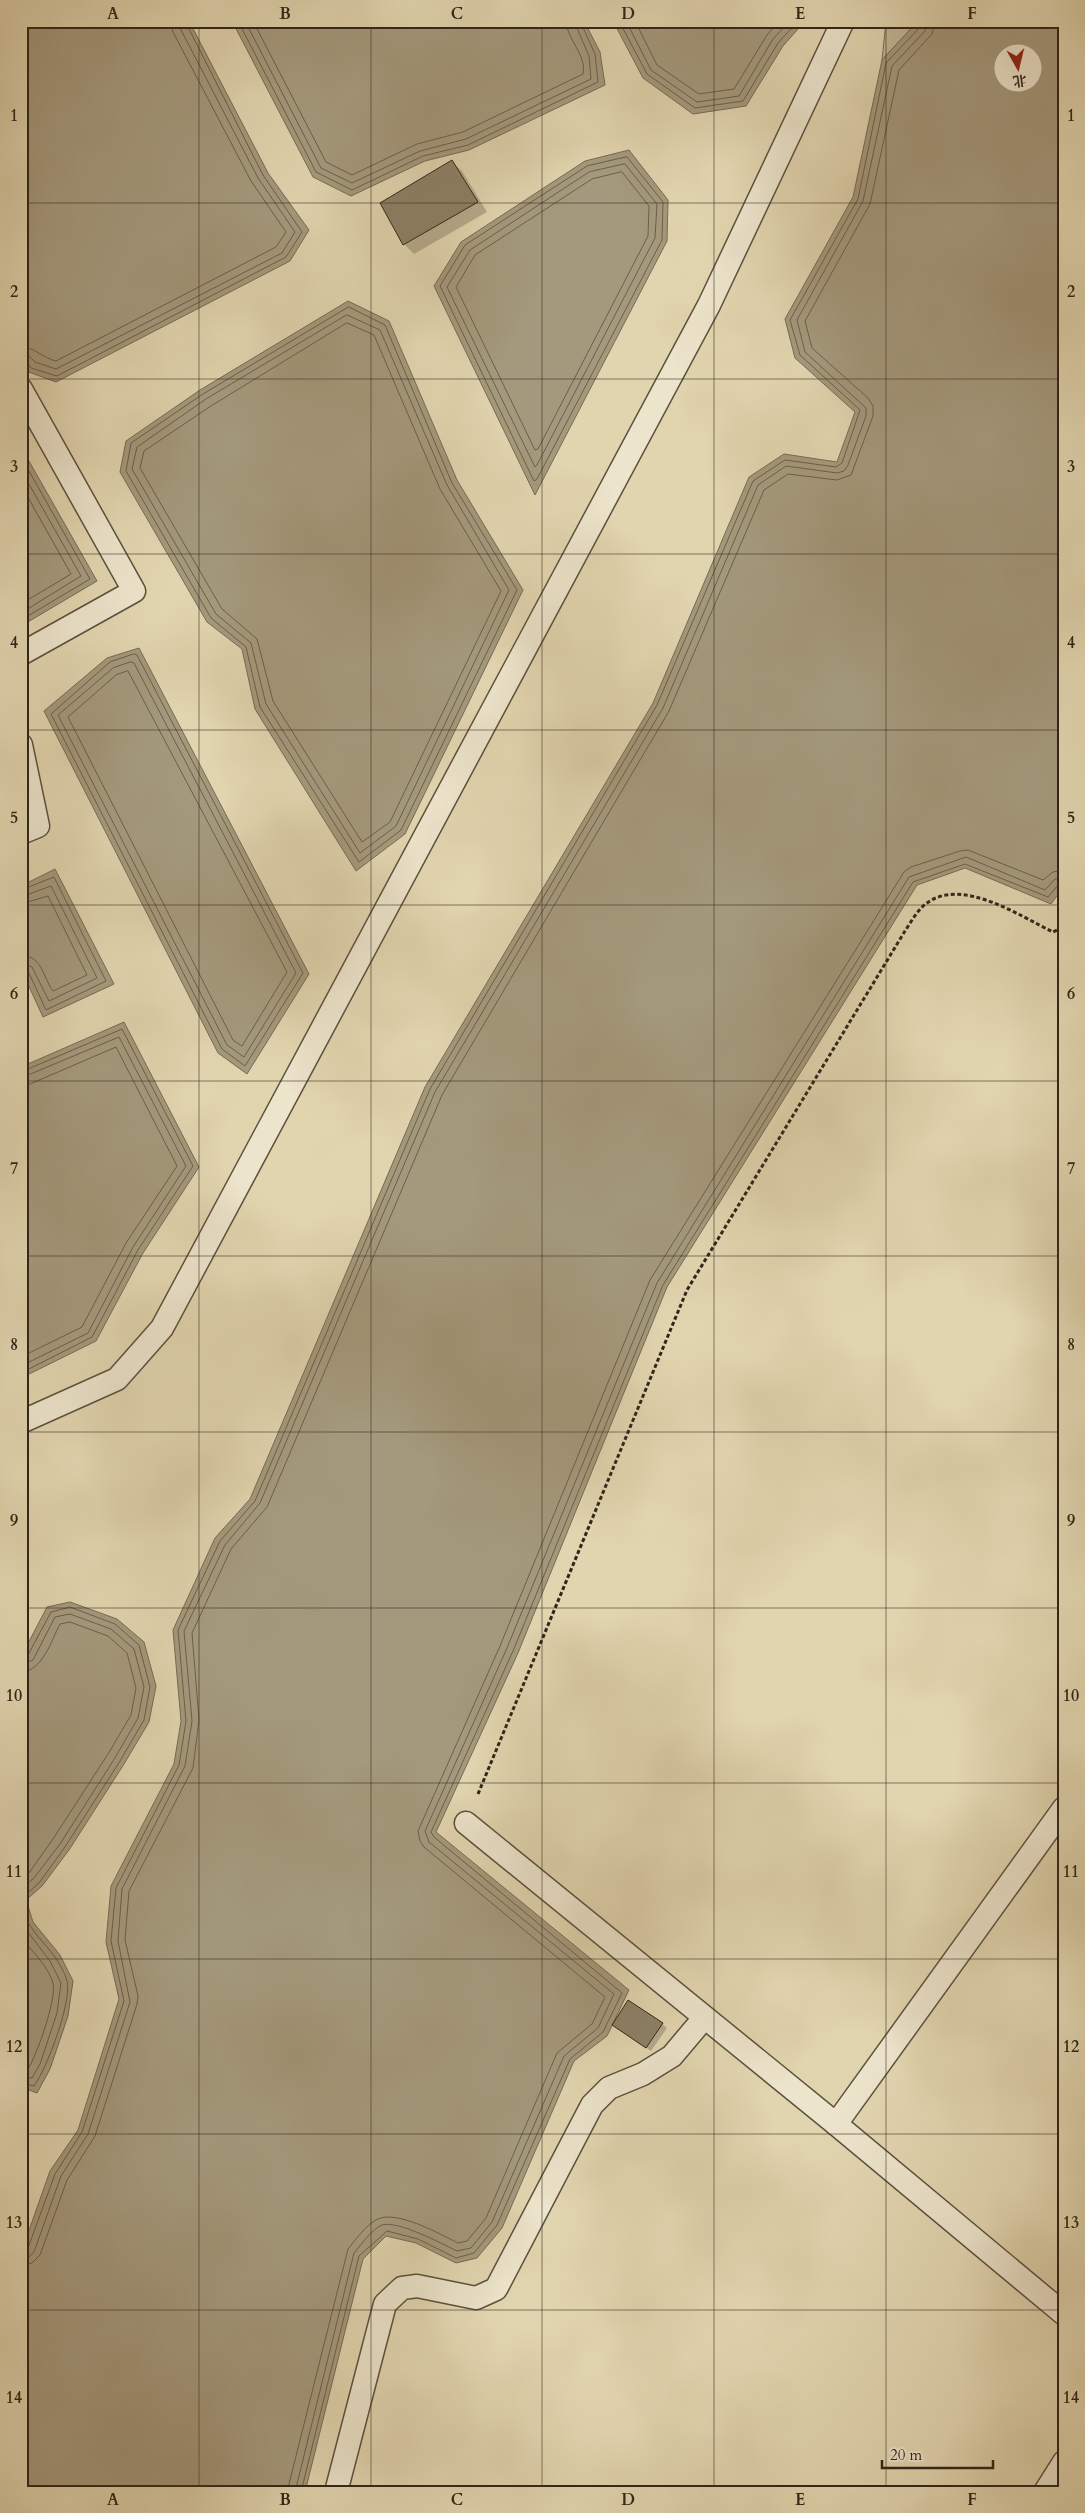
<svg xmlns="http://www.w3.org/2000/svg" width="1085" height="2513" font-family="Cardo,'Noto Serif SC',serif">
<rect width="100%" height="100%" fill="#e1d5af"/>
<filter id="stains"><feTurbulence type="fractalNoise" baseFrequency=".004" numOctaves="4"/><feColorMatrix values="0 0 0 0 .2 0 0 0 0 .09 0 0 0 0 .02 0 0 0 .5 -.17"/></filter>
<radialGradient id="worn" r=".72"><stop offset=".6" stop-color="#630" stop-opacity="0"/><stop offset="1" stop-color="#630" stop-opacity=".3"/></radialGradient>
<!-- green -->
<polygon fill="#c3b796" stroke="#796e58" points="886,21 918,21 882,60"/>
<!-- water -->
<g fill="#a4997c" stroke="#756b54" fill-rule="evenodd">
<polygon points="21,21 189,21 268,173 309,230 290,261 56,382 26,371 21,361"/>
<polygon points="232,21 584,21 600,52 605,85 469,150 425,161 351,196 313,177"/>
<polygon points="613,21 805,21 783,46 746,106 693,114 643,78"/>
<path d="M918,21H1064V886L1051,904L965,868L917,885L667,1287L518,1653L436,1832L629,1990L607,2036L574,2061L502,2228L477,2258L456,2263L416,2243L386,2236L363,2259L305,2492H21V2253L50,2171L78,2130L119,1999L106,1942L111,1886L174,1764L181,1721L173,1630L215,1538L250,1499L425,1087L653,703L749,477L784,454L837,462L855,412L795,358L785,319L853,197L882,60ZM1002,52H1032V82H1002Z"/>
<polygon points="629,150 668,200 667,241 535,495 434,286 461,242 585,161"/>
<polygon points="348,301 389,321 457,480 523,590 405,834 356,871 255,709 242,649 207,622 120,472 126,441 200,390"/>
<polygon points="21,447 97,581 21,626"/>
<polygon points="139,648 309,974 247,1074 218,1053 44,711 107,658"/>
<polygon points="55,869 114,984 43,1017 21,969 21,886"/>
<polygon points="124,1022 199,1167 143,1253 96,1341 21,1378 21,1067"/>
<polygon points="70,1602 117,1619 144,1642 156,1686 149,1722 124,1764 69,1850 42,1886 26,1900 33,1922 60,1955 73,1981 68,2016 50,2069 37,2093 21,2087 21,1657 47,1607"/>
</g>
<!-- shadow -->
<g fill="#0003">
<polygon points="452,162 462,171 487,212 414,254 404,244 381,204"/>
<polygon points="662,2024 667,2028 651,2051 613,2025"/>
</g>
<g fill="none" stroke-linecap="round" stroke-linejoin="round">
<!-- shore -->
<g stroke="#6a5f4a" stroke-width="1">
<polyline points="238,21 316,172 352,190 423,156 468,145 598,82 595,54 580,21"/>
<polyline points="245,21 321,168 352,183 420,151 466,139 591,79 589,56 574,21"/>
<path d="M253,21L326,162L352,175L417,144L463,132L583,74C587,55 567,40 566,21"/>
<polyline points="619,21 647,74 695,108 743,101 778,43 798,21"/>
<polyline points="626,21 651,70 697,102 739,96 773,39 790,21"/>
<polyline points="635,21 657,65 699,94 734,89 767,35 779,21"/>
<polygon points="627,157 663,202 662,240 537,479 534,481 440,286 465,245 587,166"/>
<polygon points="625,164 657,204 655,238 537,465 535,467 447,287 470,250 589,172"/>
<polygon points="622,172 649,206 648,236 538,449 535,450 456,287 475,255 592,179"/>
<polygon points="349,307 385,325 452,483 517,590 401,830 359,862 260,707 246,647 211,618 126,471 131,443 203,394"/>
<polygon points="347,315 380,330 447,485 509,590 396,826 360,853 266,704 251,643 216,614 132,469 137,447 206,399"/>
<polygon points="347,323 374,335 440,489 501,591 390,822 362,842 273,701 257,639 222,609 140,468 144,451 211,406"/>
<path d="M21,347C35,347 42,358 56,361L276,247L286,232L251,181L173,32L171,21"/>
<polyline points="21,354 29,356 35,362 56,369 282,253 295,232 258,178 180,28 179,21"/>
<polyline points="21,360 26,362 31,368 57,376 286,257 302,232 263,175 185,21"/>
<polyline points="21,457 90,579 21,620"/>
<polyline points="21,470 81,576 21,613"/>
<polyline points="21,485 71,574 21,604"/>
<polygon points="134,654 137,655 303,973 245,1066 222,1049 51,714 110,662"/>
<polygon points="131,662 134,663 296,973 244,1057 227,1045 58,715 113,668"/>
<polygon points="128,671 287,972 242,1046 233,1040 68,717 116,675"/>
<polyline points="21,890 54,877 106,981 46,1010 28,971 21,969"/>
<polyline points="21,897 51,886 97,978 49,1001 32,967 21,962"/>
<path d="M21,904L48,896L87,975L53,991C43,978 43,956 21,955"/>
<polyline points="21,1072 122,1029 193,1166 138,1250 92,1337 21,1373"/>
<polyline points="21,1078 119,1037 186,1166 133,1247 88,1333 21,1366"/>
<polyline points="21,1085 30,1084 116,1047 177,1166 126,1243 82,1327 21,1357"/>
<path d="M21,1658L28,1655L51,1612L70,1607L115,1624L139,1645L150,1687L144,1720L120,1761L65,1847L39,1883L22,1898C21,1923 41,1938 55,1957C59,1963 65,1973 67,1981C72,2002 47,2068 34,2086L21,2083"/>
<polyline points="21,1665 33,1660 55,1617 70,1614 111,1629 134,1649 144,1687 138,1718 115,1758 60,1844 34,1878 21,1889"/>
<path d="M21,1672C43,1671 51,1641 60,1624L70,1622L108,1636L127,1653L136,1688L131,1715L108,1754L53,1839L29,1873L21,1879"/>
<polyline points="21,1923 50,1961 61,1983 57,2013 40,2064 32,2078 21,2077"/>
<path d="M21,1938C32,1951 48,1966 53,1983C57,1998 37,2055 28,2069H21"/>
<polyline points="21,2252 28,2248 55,2174 82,2132 124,2001 111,1941 116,1888 179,1765 186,1721 178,1630 220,1541 255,1501 430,1089 657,705 753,481 785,460 836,467 842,463 860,410 800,355 790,320 858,199 886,63 920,27 921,21"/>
<polyline points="21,2258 29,2257 34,2252 61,2176 88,2134 130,2002 118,1941 122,1889 185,1766 192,1721 184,1631 225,1545 260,1503 435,1092 663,708 758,485 786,466 837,473 844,471 848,465 866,416 866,408 805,352 797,320 863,201 892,66 925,31 928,21"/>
<polyline points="21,2266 32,2263 40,2255 67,2180 95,2136 137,2004 138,1996 125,1940 129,1891 193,1768 199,1720 192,1633 231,1549 267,1507 442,1095 669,711 764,490 788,474 837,480 851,475 873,416 873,406 868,398 812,348 805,321 870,204 899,70 932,34 935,21"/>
<path d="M287,2492L348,2249C356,2239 367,2224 378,2219C397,2210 440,2234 458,2243L467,2241L486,2218L557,2053L592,2024L605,1997L424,1847L420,1841L418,1831L500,1646L650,1280L904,872L911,867L960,851L968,850L1043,880L1053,872L1064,870"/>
<path d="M295,2492L354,2253C361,2245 372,2229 382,2225C398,2220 442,2244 457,2251L471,2248L492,2222L564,2056L598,2028L614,1994L429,1842L425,1831L507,1648L657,1283L909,877L966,857L1045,890L1055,879L1064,877"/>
<polyline points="301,2492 359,2256 387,2231 418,2239 456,2258 474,2253 497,2225 570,2059 603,2032 622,1993 434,1837 431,1832 513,1651 663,1285 913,882 965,864 1048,897 1058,885 1064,884"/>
</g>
</g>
<!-- building -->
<g fill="#8c8167" stroke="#2f2519">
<polygon points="452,160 478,202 403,245 380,203"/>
<polygon points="628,2000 663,2023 646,2048 612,2025"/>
</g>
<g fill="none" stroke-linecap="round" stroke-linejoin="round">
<defs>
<g id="lane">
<polyline points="21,389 134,591 21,654"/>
<polyline points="21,745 38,826 21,833"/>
<polyline points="21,1422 117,1379 162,1328 709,305 843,21"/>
<polyline points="466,1823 836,2124 1064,2314"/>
<polyline points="836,2124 1064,1808"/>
<polyline points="336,2492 385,2304 402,2288 417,2286 476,2298 496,2289 592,2105 609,2088 643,2074 672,2056 704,2018"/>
<polyline points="1045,2492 1064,2462"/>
</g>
</defs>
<!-- lane casing -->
<use href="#lane" stroke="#5c513e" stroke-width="25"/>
<!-- path -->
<path stroke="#2f2519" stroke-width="3" stroke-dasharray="4 2.5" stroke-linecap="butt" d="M478,1794L687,1290L905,931C911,922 918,909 927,903C962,877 1020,916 1053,932L1064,927"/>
<!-- lane -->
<use href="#lane" stroke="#ece4cb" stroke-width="22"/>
</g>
<!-- grid -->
<path fill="none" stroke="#2f2519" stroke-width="1" stroke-opacity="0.55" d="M199,21V2492M371,21V2492M542,21V2492M714,21V2492M886,21V2492M21,203H1064M21,379H1064M21,554H1064M21,730H1064M21,905H1064M21,1081H1064M21,1256H1064M21,1432H1064M21,1608H1064M21,1783H1064M21,1959H1064M21,2134H1064M21,2310H1064"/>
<!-- margin -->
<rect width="1085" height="2513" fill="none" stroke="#e1d5af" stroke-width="55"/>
<!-- north arrow -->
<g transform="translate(1018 68) rotate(172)"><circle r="24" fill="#ece4cb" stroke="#a09884"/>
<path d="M0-4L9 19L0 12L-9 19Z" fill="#8f2418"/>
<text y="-8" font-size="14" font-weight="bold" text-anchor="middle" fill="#2f2519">北</text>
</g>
<!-- scale -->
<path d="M882 2460v8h111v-8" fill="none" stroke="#2f2519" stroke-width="2.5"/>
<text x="890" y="2460" font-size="15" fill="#2f2519" stroke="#ece4cb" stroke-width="4" paint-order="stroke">20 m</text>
<rect x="28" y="28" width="1030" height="2458" fill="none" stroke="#2f2519" stroke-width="2"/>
<g font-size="16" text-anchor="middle" font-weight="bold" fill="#2f2519">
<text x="113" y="19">A</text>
<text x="285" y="19">B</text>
<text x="457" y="19">C</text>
<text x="628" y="19">D</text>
<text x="800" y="19">E</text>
<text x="972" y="19">F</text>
<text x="14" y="121">1</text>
<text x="1071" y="121">1</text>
<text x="14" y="297">2</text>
<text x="1071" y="297">2</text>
<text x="14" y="472">3</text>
<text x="1071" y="472">3</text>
<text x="14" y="648">4</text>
<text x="1071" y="648">4</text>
<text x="14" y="823">5</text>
<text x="1071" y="823">5</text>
<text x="14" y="999">6</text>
<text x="1071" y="999">6</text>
<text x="14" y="1174">7</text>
<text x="1071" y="1174">7</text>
<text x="14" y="1350">8</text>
<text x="1071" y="1350">8</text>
<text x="14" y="1526">9</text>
<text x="1071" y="1526">9</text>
<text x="14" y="1701">10</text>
<text x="1071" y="1701">10</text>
<text x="14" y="1877">11</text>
<text x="1071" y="1877">11</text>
<text x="14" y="2052">12</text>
<text x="1071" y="2052">12</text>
<text x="14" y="2228">13</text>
<text x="1071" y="2228">13</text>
<text x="14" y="2403">14</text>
<text x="1071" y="2403">14</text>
<text x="113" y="2505">A</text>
<text x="285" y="2505">B</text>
<text x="457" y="2505">C</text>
<text x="628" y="2505">D</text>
<text x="800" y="2505">E</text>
<text x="972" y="2505">F</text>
</g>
<rect width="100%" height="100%" filter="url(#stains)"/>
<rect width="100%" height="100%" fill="url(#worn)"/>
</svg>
